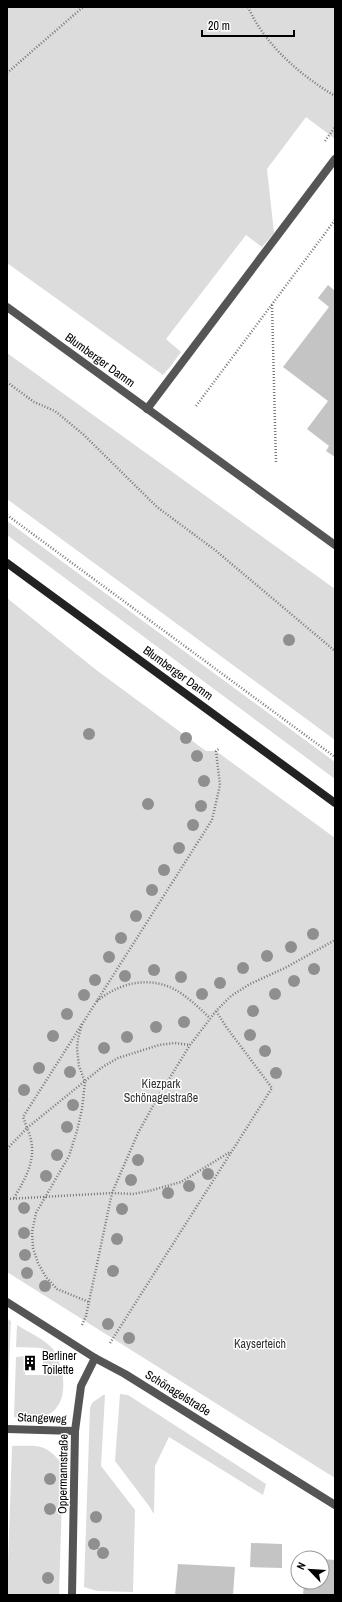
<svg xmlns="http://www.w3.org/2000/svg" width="342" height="1602" font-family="'Archivo Narrow',sans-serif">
<rect width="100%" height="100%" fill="#fff"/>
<!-- green -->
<g fill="#dcdcdc">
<polygon points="7,7 335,7 335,139 306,117 267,169 274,233 262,247 246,235 166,339 181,352 170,367 163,375 7,263"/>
<polygon points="7,353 335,589 335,740 7,499"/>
<polygon points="7,521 335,762 335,779 7,535"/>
<polygon points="7,598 95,669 206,751 216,751 335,838 335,1478 7,1272"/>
<polygon points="7,1319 11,1321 7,1411"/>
<path d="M17,1325C28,1332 42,1338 51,1347C57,1352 60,1364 62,1372C66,1392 62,1413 39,1418C31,1420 22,1418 14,1417L16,1357L25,1356V1375H43V1348L16,1347Z"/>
<polygon points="120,1394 128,1395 266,1484 263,1495 169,1437 155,1466 154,1514 149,1506 115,1461"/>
<polygon points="103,1395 105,1395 101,1466 135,1510 133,1592 97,1591 84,1587 90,1408 92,1403"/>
<path d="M12,1446C40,1446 45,1443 63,1465L59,1595H7Z"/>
</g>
<!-- building -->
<g fill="#c4c4c4">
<polygon points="328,285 335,291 335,457 326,451 329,446 307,429 328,401 283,367 329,307 318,298"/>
<rect x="25" y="1356" width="11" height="15"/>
<polygon points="251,1543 282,1544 282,1568 250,1567"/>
<polygon points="322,1559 335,1560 335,1595 303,1595 304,1582 322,1582"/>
<polygon points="178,1564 235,1567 233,1595 175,1595"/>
</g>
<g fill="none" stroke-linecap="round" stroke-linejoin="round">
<!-- path -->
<g stroke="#777" stroke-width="2.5" stroke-dasharray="1 2" stroke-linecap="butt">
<path d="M248,7C265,45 300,75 335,96"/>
<polyline points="7,73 83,7"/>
<polyline points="325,141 335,127"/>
<polyline points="272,305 276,464"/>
<polyline points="7,382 34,402 55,411 84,435 157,507 215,550 335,651"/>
<polyline points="196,406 335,220"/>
<polyline points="7,515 335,757"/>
<path d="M97,1001C118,984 146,976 172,988C186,995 198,1007 210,1018"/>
<polyline points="82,1024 78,1039 77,1049 79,1066 85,1082 82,1109 77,1131 69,1156 36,1213 32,1232 33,1248 38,1263 46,1277 57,1289 89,1302"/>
<polyline points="7,1100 7,1103"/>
<polyline points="7,1149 27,1128 23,1117 212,820 220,785 216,751 220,748"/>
<path d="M14,1198C28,1174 39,1155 27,1128L101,1068L118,1058L159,1045L175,1043L190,1045"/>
<polyline points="7,1199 112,1193 133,1194 149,1191 181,1182 230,1152"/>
<polyline points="82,1325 86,1316 112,1193 138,1133 158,1097 190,1045 216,1011 231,996 250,984 285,968 335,940"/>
<polyline points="110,1343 272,1088 227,1028 216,1011"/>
</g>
<!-- service -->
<polyline stroke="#555" stroke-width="8" points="147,409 335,159"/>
<!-- minor -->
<g stroke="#555" stroke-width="8">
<polyline points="7,307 335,545"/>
<polyline points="7,1302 95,1358 125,1374 335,1505"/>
<polyline points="7,1429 75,1431"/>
<polyline points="72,1595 75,1431 81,1386 95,1358"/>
</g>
<!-- secondary -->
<polyline stroke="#222" stroke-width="8" points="7,563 335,803"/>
</g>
<!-- trees -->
<g fill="#8f8f8f">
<circle cx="289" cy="640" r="6"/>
<circle cx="89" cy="734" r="6"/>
<circle cx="186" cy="738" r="6"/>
<circle cx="197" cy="756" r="6"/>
<circle cx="204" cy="781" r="6"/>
<circle cx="148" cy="804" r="6"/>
<circle cx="201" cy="806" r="6"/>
<circle cx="193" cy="825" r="6"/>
<circle cx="179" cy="848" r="6"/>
<circle cx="164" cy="870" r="6"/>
<circle cx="152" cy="890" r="6"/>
<circle cx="136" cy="916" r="6"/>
<circle cx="313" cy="934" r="6"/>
<circle cx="121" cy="938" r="6"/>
<circle cx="291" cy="947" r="6"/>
<circle cx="267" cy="956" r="6"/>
<circle cx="109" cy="957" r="6"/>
<circle cx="243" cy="968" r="6"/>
<circle cx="314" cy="969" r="6"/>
<circle cx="154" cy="970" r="6"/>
<circle cx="125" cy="976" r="6"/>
<circle cx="181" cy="977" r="6"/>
<circle cx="95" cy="980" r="6"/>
<circle cx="294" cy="981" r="6"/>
<circle cx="220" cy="983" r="6"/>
<circle cx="202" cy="994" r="6"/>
<circle cx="275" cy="994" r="6"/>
<circle cx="84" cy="995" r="6"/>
<circle cx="253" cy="1011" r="6"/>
<circle cx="67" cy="1014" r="6"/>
<circle cx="184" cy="1022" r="6"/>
<circle cx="156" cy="1027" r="6"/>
<circle cx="250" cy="1035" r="6"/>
<circle cx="53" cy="1036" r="6"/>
<circle cx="127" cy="1037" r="6"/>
<circle cx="104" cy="1048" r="6"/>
<circle cx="265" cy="1051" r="6"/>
<circle cx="39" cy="1068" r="6"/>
<circle cx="70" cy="1072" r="6"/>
<circle cx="276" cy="1073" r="6"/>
<circle cx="24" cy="1090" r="6"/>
<circle cx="73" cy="1105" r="6"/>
<circle cx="67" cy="1127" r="6"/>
<circle cx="57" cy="1155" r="6"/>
<circle cx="138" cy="1160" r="6"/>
<circle cx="208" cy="1174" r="6"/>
<circle cx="46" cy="1176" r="6"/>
<circle cx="131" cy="1180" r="6"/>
<circle cx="189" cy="1186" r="6"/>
<circle cx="168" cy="1193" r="6"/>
<circle cx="24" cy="1208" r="6"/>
<circle cx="122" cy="1209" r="6"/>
<circle cx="24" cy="1233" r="6"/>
<circle cx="117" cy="1239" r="6"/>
<circle cx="25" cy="1255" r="6"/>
<circle cx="113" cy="1271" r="6"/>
<circle cx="27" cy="1273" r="6"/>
<circle cx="45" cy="1286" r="6"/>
<circle cx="108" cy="1324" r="6"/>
<circle cx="129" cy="1338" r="6"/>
<circle cx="50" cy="1479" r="6"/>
<circle cx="50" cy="1509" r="6"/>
<circle cx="96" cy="1517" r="6"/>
<circle cx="94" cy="1544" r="6"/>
<circle cx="103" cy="1553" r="6"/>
<circle cx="48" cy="1578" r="6"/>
</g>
<!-- icons -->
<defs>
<symbol id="building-bare" viewBox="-9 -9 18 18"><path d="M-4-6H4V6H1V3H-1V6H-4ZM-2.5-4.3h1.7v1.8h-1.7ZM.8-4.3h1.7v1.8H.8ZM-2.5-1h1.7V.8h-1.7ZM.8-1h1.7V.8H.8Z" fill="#000" stroke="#fff" stroke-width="2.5" paint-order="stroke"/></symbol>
</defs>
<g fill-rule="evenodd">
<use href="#building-bare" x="19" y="1352" width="22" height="22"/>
</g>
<g text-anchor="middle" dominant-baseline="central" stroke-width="3" stroke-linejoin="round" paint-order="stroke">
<!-- street labels -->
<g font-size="12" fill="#000" stroke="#fff">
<text transform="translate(100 360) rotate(36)">Blumberger Damm</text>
<text transform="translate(178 673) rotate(36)">Blumberger Damm</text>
<text transform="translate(178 1393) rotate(32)">Schönagelstraße</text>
<text transform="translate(42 1418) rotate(2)">Stangeweg</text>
<text transform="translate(63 1474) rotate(-89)">Oppermannstraße</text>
</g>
<!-- park labels -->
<g font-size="12" fill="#333" stroke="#fff">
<text x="161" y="1084">Kiezpark<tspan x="161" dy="14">Schönagelstraße</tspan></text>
<text x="260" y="1344">Kayserteich</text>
</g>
<!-- poi labels -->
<g font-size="12" fill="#000" stroke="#fff" text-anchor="start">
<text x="42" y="1356">Berliner<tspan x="42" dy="14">Toilette</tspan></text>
</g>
</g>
<!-- border -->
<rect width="342" height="1602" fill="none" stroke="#000000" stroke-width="16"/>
<!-- north arrow -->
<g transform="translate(310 1570) rotate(295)"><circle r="19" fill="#ffffff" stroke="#999999"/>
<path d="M0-3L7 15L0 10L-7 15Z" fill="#000000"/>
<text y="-6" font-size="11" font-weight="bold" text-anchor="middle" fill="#000000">N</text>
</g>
<!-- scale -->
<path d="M202 30v6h92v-6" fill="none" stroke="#000000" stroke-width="2"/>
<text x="208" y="30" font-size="12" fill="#000000" stroke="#ffffff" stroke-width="3" paint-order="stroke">20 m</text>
</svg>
